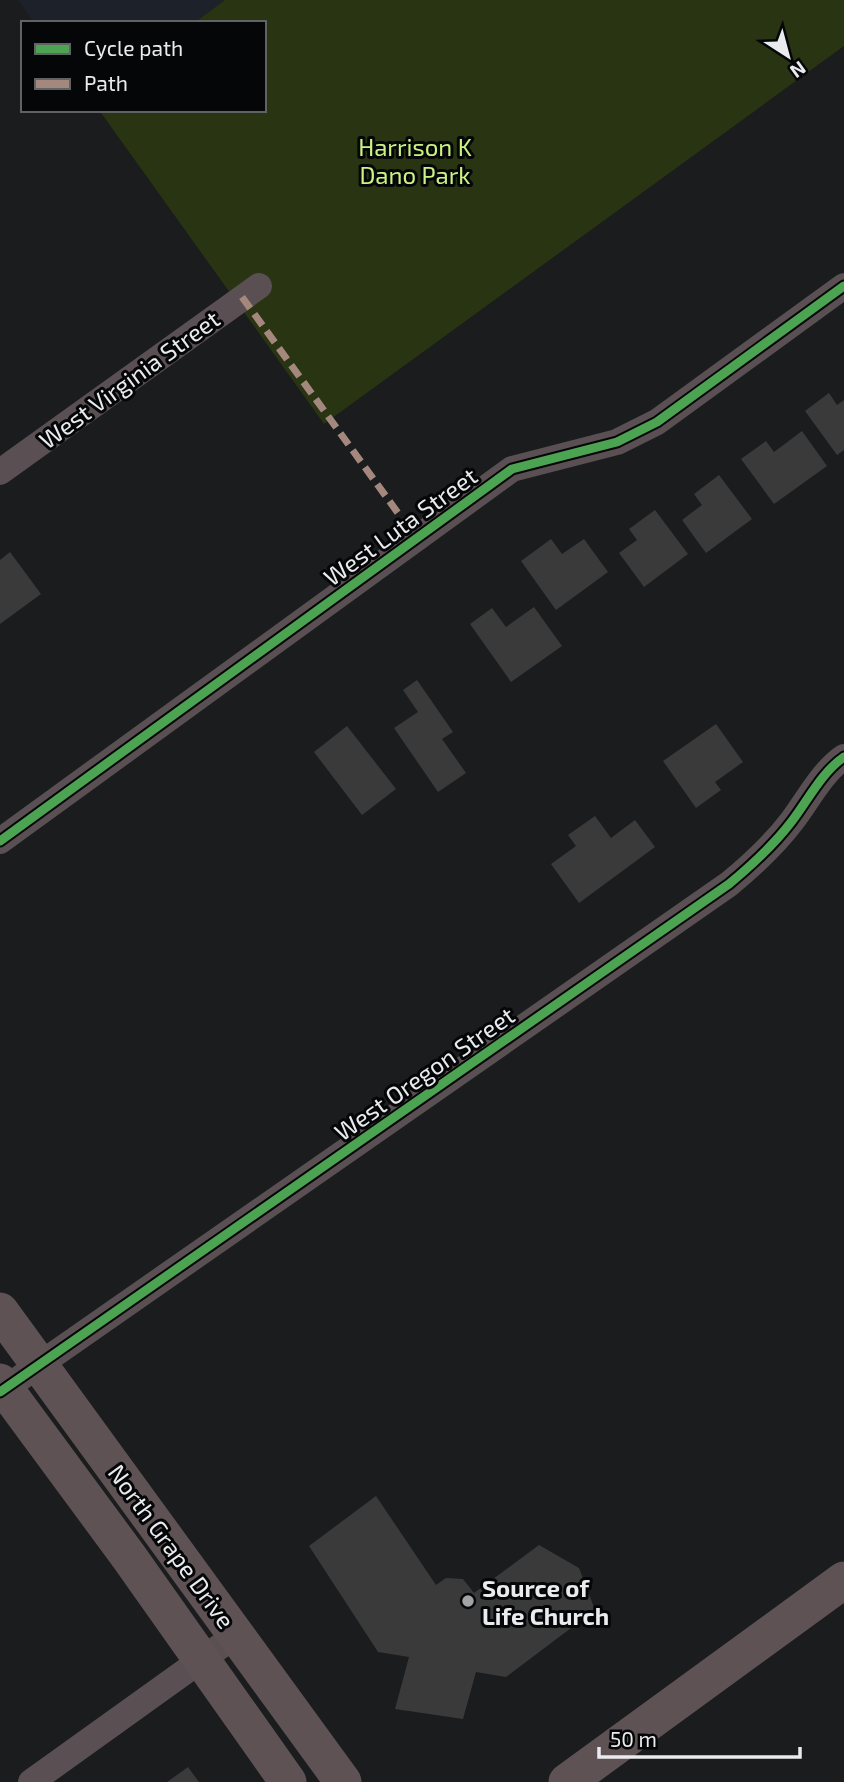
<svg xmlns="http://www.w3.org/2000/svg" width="844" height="1782" font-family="'Exo 2',sans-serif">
<rect width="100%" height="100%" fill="#1a1c1e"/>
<!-- built -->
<polygon fill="#1d2129" points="18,0 225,0 194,23 35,23"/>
<!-- green -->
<polygon fill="#293413" points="225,0 844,0 844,46 324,424 99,110 264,110 264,23 194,23"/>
<!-- building -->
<g fill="#3a3a3b">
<polygon points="829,393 837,405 844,400 844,450 837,455 805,411"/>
<polygon points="802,431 827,466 774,504 741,459 766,441 774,452"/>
<polygon points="719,475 752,519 706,553 682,520 702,505 694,494"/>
<polygon points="655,510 688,554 644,587 619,553 637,540 629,529"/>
<polygon points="551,539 562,554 584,539 608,572 556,610 521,561"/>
<polygon points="10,552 41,594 0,624 0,560"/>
<polygon points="534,607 562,646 511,682 470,624 492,608 506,627"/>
<polygon points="417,680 453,732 442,739 466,773 438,792 394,728 418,712 403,690"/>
<polygon points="716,724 743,762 715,782 721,790 696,808 663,761"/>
<polygon points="347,726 396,789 362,815 314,752"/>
<polygon points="595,816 611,838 635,820 655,847 579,903 551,864 576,846 568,835"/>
<polygon points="376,1496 436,1585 446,1578 463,1579 474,1593 539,1545 579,1568 595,1610 506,1677 476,1672 463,1719 395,1709 409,1657 378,1652 309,1546"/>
<polygon points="188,1767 199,1782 167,1782"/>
</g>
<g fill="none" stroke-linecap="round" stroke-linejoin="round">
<!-- minor -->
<g stroke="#5a4f52" stroke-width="26">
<polyline points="0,472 259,286"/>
<polyline points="0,841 512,469 617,442 657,422 844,286"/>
<path d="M0,1392L729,884C752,865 773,846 792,821C808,800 822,772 844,757"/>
<polyline points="31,1782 236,1635"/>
</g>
<!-- secondary -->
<g stroke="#5e5254" stroke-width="37">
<polyline points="0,1311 343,1782"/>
<polyline points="0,1382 129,1557 288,1782"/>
<polyline points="567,1782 844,1580"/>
</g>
<!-- quiet -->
<polyline stroke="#a5887d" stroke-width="7" stroke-dasharray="14 7" stroke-linecap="butt" points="242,297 416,538"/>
<defs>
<g id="cycleway">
<polyline points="0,841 512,469 617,442 657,422 844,286"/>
<path d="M0,1392L729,884C752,865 773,846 792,821C808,800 822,772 844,757"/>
</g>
</defs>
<!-- cycleway casing -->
<use href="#cycleway" stroke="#050607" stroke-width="13"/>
<!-- cycleway -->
<use href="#cycleway" stroke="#4ca352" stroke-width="9"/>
</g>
<!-- markers -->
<circle fill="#a1a3a5" stroke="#050607" stroke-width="2.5" cx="468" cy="1601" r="7"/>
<g text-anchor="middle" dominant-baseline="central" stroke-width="6" stroke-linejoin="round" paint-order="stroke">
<!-- park labels -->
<g font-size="24" fill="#cbf383" stroke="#050607">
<text x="415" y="146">Harrison K<tspan x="415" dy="28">Dano Park</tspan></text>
</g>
<!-- street labels -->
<g font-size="24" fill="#eaebee" stroke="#050607">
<text transform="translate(129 379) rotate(-36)">West Virginia Street</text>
<text transform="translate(400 526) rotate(-36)">West Luta Street</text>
<text transform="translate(424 1073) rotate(-35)">West Oregon Street</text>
<text transform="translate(172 1546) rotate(54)">North Grape Drive</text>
</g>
<!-- poi labels -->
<g font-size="24" font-weight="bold" fill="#eaebee" stroke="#050607" text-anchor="start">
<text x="482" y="1587">Source of<tspan x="482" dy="28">Life Church</tspan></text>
</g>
</g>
<!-- legend -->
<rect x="21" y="21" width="245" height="91" fill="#050607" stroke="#616263" stroke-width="2"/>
<rect x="35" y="44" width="35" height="10" fill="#4ca352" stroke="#616263" stroke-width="2"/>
<text x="84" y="56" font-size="21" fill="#eaebee">Cycle path</text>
<rect x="35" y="79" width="35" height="10" fill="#a5887d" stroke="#616263" stroke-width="2"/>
<text x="84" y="91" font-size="21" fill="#eaebee">Path</text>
<!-- north arrow -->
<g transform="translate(788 56) rotate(144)" stroke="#050607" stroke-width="5" paint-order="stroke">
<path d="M0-5L12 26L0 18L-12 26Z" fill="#eaebee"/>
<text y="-10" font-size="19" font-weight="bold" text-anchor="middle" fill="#eaebee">N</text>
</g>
<!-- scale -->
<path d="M599 1747v10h201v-10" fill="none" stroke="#eaebee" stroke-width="3.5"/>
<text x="610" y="1747" font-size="21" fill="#eaebee" stroke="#050607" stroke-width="5" paint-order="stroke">50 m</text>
</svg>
